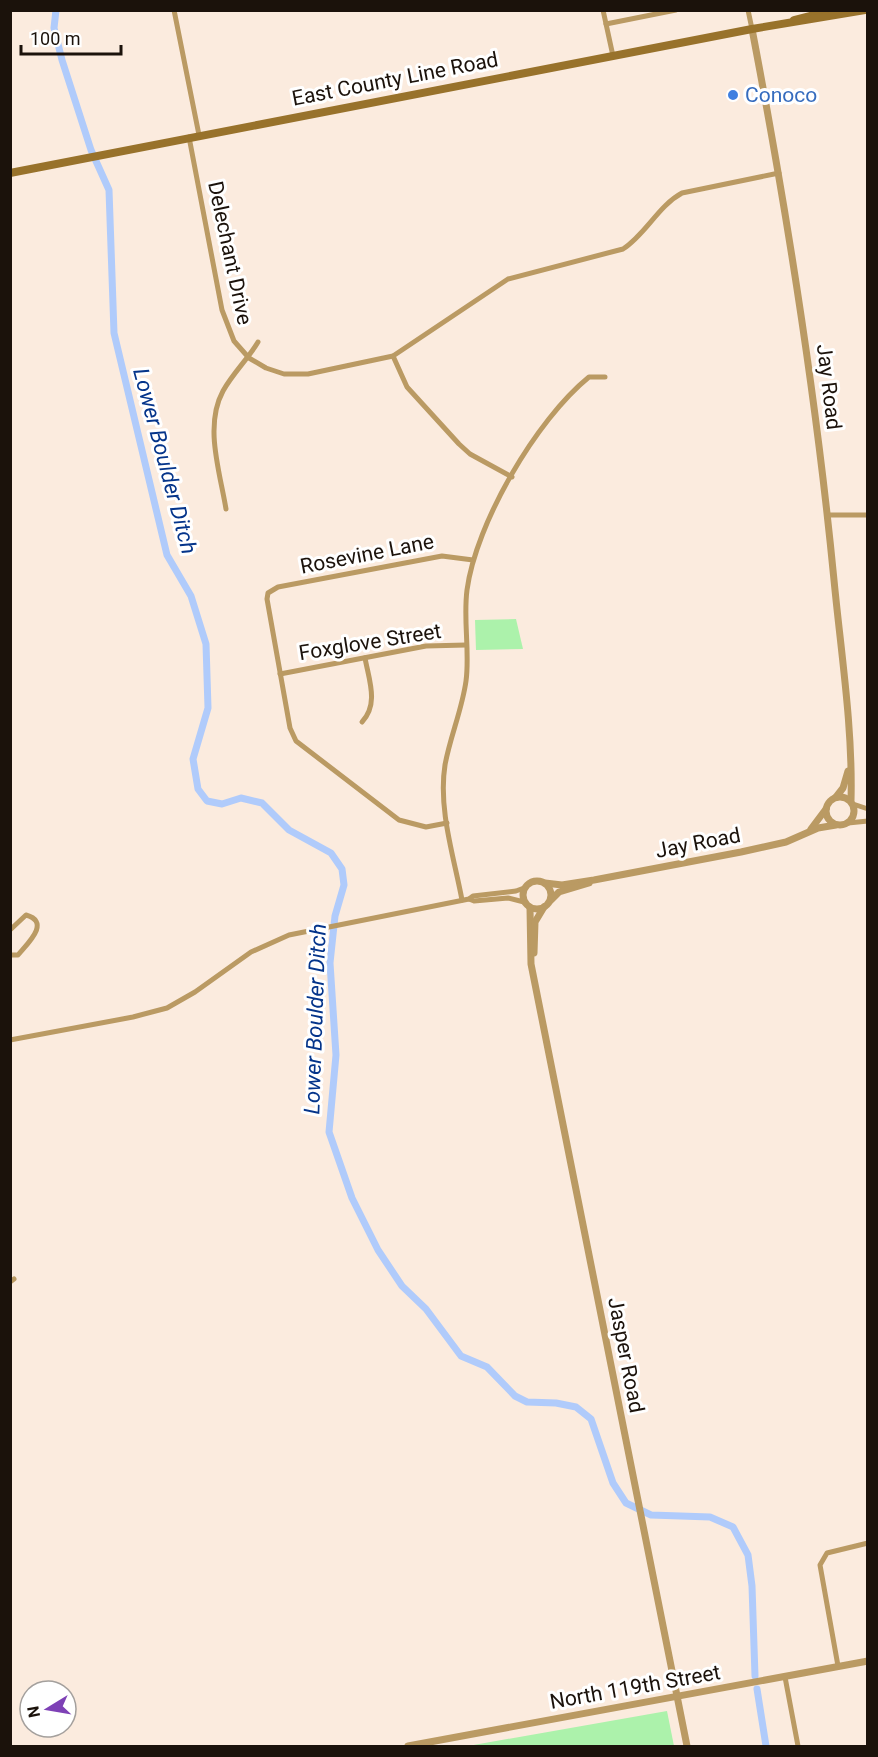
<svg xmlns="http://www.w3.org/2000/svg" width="878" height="1757" font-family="Roboto,sans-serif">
<rect width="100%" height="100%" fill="#fbebde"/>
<!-- green -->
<g fill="#acf2ab">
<polygon points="516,619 523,649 476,650 475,620"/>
<polygon points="667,1711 674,1746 468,1746"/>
</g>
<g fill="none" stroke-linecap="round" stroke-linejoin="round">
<!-- canal -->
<g stroke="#b0cbfb" stroke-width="7">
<polyline points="56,10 54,28 62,60 91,150 109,190 114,333 167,555 191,596 206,644 208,708 193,759 198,789 207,801 222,804 241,798 262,803 289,830 331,853 342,869 344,885 335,916 330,963 336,1055 329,1132 352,1198 378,1250 402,1286 426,1309 461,1356 487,1367 515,1396 527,1402 556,1403 576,1407 591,1419 613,1483 626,1503 651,1515 710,1517 733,1527 748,1555 752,1586 755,1676"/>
<polyline points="757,1689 766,1746"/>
</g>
<!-- minor -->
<g stroke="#ba9a63" stroke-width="5">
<polyline points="174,10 199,135"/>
<polyline points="603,10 613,56"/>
<polyline points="748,10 752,29"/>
<polyline points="606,24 676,10"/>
<path d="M189,137L222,310L234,341L249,358L266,368L284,374H308L393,356L508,279L623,249C646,234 658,206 682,193L779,173"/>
<polyline points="393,356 407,387 459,444 470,454 512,477"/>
<path d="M226,509C220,472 204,426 223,391C233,373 248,359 258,342"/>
<polyline points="827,515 868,515"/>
<polyline points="280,674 426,646 466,645"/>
<path d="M362,722C379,704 369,680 365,658"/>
<polyline points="853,804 868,809"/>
<polyline points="447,823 426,827 399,820 296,741 290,728 267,599 268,593 278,587 442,556 473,560"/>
<polyline points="848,823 868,821"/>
<polyline points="469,899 474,901 508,898 524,902"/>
<path d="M462,900C454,857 438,809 445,765C450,737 462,710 466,681C470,652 463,620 467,590C476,523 536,420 589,377H605"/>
<path d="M10,930L26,915C51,922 28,943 18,955H10"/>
<polyline points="10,1040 133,1017 167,1008 195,992 251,952 289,935 469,899 473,896 516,891 524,888"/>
<polyline points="10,1282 14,1279"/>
<polyline points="838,1666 820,1565 827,1553 868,1543"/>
<polyline points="785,1677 798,1746"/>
</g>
<!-- tertiary -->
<g stroke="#ba9a63" stroke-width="7">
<path d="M752,29C787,212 816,395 834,580C841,653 853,728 851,801"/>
<circle cx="840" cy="811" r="14"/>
<polyline points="836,797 843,788 848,771"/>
<polyline points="811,829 826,809"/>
<circle cx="537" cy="895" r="14"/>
<polyline points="545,883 562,885 594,880 741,852 786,842 818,828 836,825"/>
<polyline points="551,900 559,892 589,883"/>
<polyline points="530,908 531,964 687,1746"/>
<polyline points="534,953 535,922 544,907"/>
<polyline points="408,1746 868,1661"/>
</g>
<!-- secondary -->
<g stroke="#98722b" stroke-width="8">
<polyline points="794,20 833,10"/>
<polyline points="10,173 752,29 865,10"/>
</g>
</g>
<!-- markers -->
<circle fill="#3f7fe0" stroke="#fff" stroke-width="2" cx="733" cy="95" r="6"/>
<g text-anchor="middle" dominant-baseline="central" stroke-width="6" stroke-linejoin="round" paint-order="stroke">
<!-- street labels -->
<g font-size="21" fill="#1b120b" stroke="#fff">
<text transform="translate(395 79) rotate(-11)">East County Line Road</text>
<text transform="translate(230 253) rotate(78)">Delechant Drive</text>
<text transform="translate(829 387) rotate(83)">Jay Road</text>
<text transform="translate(367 554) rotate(-11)">Rosevine Lane</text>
<text transform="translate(370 642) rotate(-9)">Foxglove Street</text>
<text transform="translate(698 843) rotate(-11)">Jay Road</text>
<text transform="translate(626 1355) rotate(79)">Jasper Road</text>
<text transform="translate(635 1687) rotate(-10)">North 119th Street</text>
</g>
<!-- shop labels -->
<g font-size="21" fill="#366cbe" stroke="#fff" text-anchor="start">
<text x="745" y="95">Conoco</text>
</g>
<!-- water labels -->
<g font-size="22" font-style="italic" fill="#04348a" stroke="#fff">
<text transform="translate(165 461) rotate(75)">Lower Boulder Ditch</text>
<text transform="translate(315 1019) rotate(-88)">Lower Boulder Ditch</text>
</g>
</g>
<!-- border -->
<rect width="878" height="1757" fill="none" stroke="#1b120b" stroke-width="24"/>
<!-- north arrow -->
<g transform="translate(48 1709) rotate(259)"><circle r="28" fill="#ffffff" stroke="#a4a09d" stroke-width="1.5"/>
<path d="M0-4.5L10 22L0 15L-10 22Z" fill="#7e41b6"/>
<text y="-9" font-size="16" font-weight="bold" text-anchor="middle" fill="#1b120b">N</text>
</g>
<!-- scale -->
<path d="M21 45v9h100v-9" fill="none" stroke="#1b120b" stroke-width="3"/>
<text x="30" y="45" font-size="18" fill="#1b120b" stroke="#ffffff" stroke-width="4.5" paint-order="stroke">100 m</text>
</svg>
